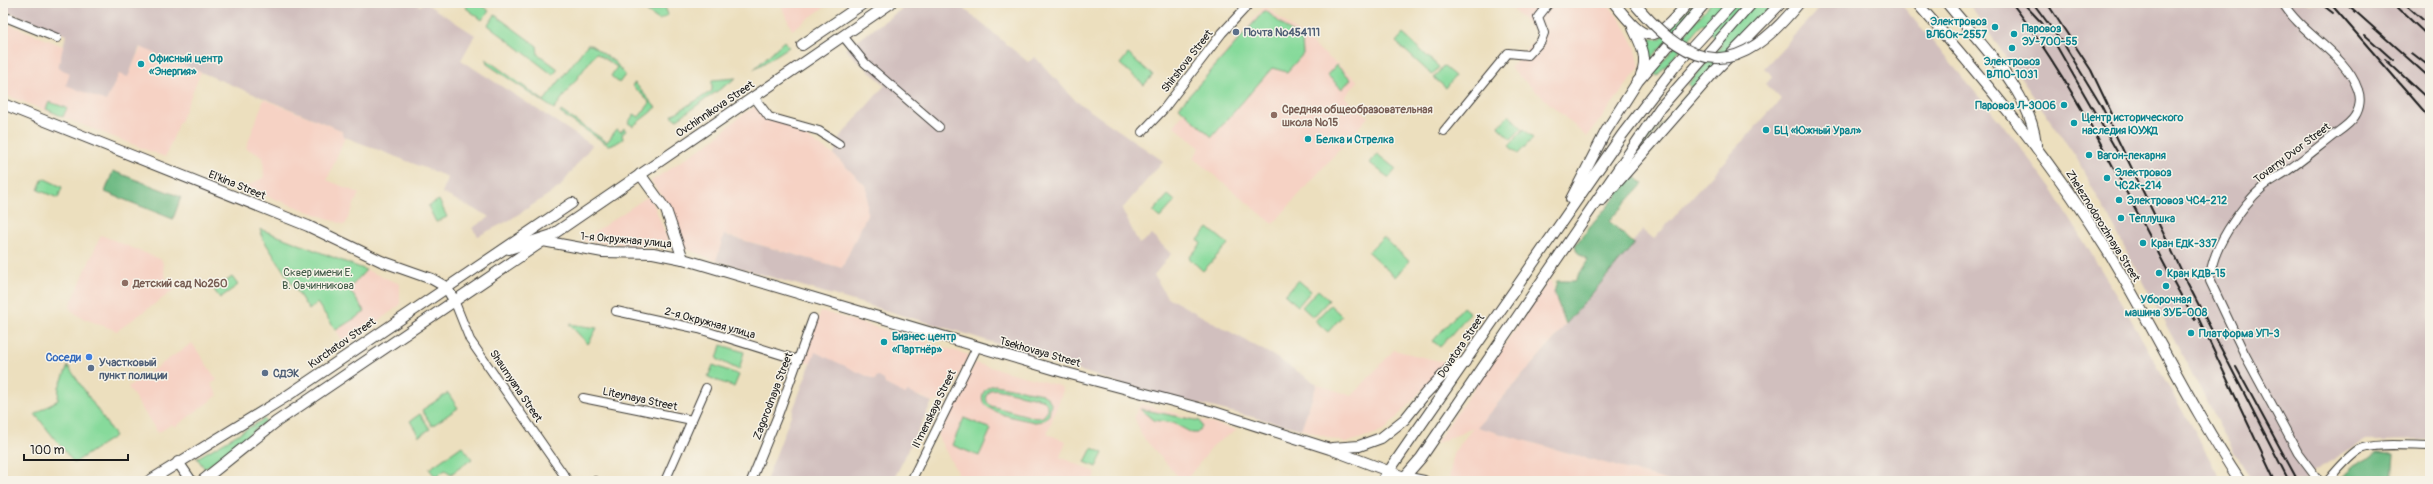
<svg xmlns="http://www.w3.org/2000/svg" width="2433" height="484" font-family="Pangolin,sans-serif">
<rect width="100%" height="100%" fill="#f7f3e8"/>
<filter id="ink" filterUnits="userSpaceOnUse"><feTurbulence type="fractalNoise" baseFrequency=".025" numOctaves="2"/><feDisplacementMap in="SourceGraphic" scale="8" xChannelSelector="R" yChannelSelector="G"/><feConvolveMatrix kernelMatrix="1 2 1 2 8 2 1 2 1" color-interpolation-filters="sRGB"/></filter>
<filter id="wash" filterUnits="userSpaceOnUse"><feTurbulence type="fractalNoise" baseFrequency=".012" numOctaves="4" result="noise"/><feDisplacementMap in="SourceGraphic" scale="16" xChannelSelector="R" yChannelSelector="G"/><feGaussianBlur stdDeviation="0.9" result="paint"/><feColorMatrix in="noise" values="0 0 0 0 0 0 0 0 0 0 0 0 0 0 0 0 0 1.4 0 .05"/><feComposite in="paint" operator="in"/></filter>
<g filter="url(#wash)">
<rect width="100%" height="100%" fill="#ecdfbe"/>
<!-- built -->
<g fill="#f6d2c4">
<polygon points="780,3 830,3 792,30"/>
<polygon points="1506,3 1607,3 1622,22 1635,46 1640,67 1587,137 1510,68 1540,35"/>
<polygon points="1265,6 1358,81 1345,97 1368,117 1273,224 1193,158 1200,148 1174,126 1184,113 1178,108"/>
<polygon points="3,22 65,47 58,67 112,88 119,74 128,76 141,47 201,72 165,157 3,94"/>
<polygon points="264,99 341,130 345,137 327,180 359,193 345,225 245,188 264,177 263,157 246,148"/>
<polygon points="757,105 834,155 867,187 867,215 842,268 725,235 716,261 684,248 673,212 651,181 712,141 739,117"/>
<polygon points="650,195 671,248 581,241"/>
<polygon points="101,235 162,260 165,276 174,290 117,331 80,317 69,308"/>
<polygon points="366,270 400,284 400,305 345,345 336,330 365,312 349,289"/>
<polygon points="1550,279 1565,326 1477,427 1669,481 1449,481 1453,453 1473,428 1435,444"/>
<polygon points="821,311 969,355 948,399 932,402 920,396 905,395 885,384 877,376 875,380 815,353 811,364 802,360"/>
<polygon points="192,343 217,380 211,384 218,395 175,427 172,424 158,433 128,387"/>
<polygon points="1394,350 1447,363 1384,431 1346,443 1301,429 1317,384 1352,396"/>
<polygon points="975,363 1060,386 1063,390 1047,434 1066,441 1060,457 1096,472 1093,479 1089,481 962,481 937,435"/>
<polygon points="1141,404 1237,430 1215,444 1185,481 1182,481 1142,436 1134,416"/>
</g>
<!-- industrial -->
<g fill="#d1bfbe">
<polygon points="3,3 414,3 420,6 425,3 475,35 461,60 592,145 560,187 508,221 478,236 472,228 490,217 442,193 448,177 345,137 341,130 140,47 128,77 119,74 106,101 66,85 70,73 58,68 66,35 3,10"/>
<polygon points="910,3 957,3 1028,62 1035,57 1076,101 1163,161 1122,209 1139,244 1152,235 1171,254 1154,275 1167,297 1272,355 1317,384 1301,429 1137,389 960,332 716,261 724,235 842,268 867,215 867,187 834,155 840,137 885,85 845,49"/>
<polygon points="1824,3 1900,3 2012,136 2054,193 2124,307 2222,481 1669,481 1477,427 1556,337 1588,294 1643,230 1654,239 1781,99 1766,84 1773,76 1764,68"/>
<polygon points="1968,3 2430,3 2430,440 2363,441 2305,477 2307,481 2253,481 2235,454 2076,157"/>
<polygon points="815,352 875,380 877,376 884,380 885,384 905,394 908,392 932,402 893,481 766,481"/>
</g>
<!-- green -->
<g fill="#87da9b" stroke="#527b5c" fill-rule="evenodd">
<polygon points="469,3 478,3 489,11 482,20 466,8"/>
<polygon points="1694,3 1699,3 1650,60 1645,40 1661,38"/>
<polygon points="1711,3 1774,3 1710,70 1626,166 1652,130 1655,132 1692,88 1688,84 1722,45 1703,23 1657,76 1653,73"/>
<polygon points="665,7 668,15 659,20 647,12"/>
<polygon points="1265,10 1302,41 1303,54 1287,72 1272,68 1212,137 1179,107"/>
<polygon points="495,15 537,46 538,54 558,69 553,75 488,25"/>
<polygon points="1403,34 1439,67 1432,75 1396,42"/>
<polygon points="784,41 789,47 753,70"/>
<polygon points="587,45 591,45 615,62 625,75 619,83 611,76 617,67 596,53 554,109 487,64 486,59 544,101"/>
<polygon points="1128,54 1153,75 1144,85 1120,64"/>
<polygon points="1336,65 1351,79 1342,89 1327,75"/>
<polygon points="1443,66 1455,76 1446,88 1434,78"/>
<polygon points="736,78 676,120 672,115 712,91 712,80"/>
<polygon points="635,83 656,108 633,126 628,123 634,114 639,117 650,103 632,85"/>
<polygon points="49,102 67,108 63,117 46,109"/>
<polygon points="561,111 607,142 617,129 621,132 624,128 626,131 622,134 623,139 615,144 608,145 560,113"/>
<polygon points="1509,115 1522,128 1511,139 1498,127"/>
<polygon points="1524,129 1533,138 1518,154 1509,146"/>
<polygon points="1377,154 1396,169 1389,178 1370,163"/>
<polygon points="43,178 62,187 58,198 38,190"/>
<polygon points="1168,195 1175,201 1160,218 1153,212"/>
<polygon points="439,200 447,217 436,222 428,206"/>
<polygon points="1208,228 1228,244 1203,271 1189,258 1201,244 1198,240"/>
<polygon points="260,229 366,270 349,289 365,312 336,330 317,303 309,310 263,239"/>
<polygon points="1383,237 1409,261 1395,277 1368,252"/>
<polygon points="232,277 238,285 220,298 214,290"/>
<polygon points="1298,280 1311,291 1298,306 1285,295"/>
<polygon points="1318,290 1329,300 1313,317 1302,307"/>
<polygon points="1330,305 1342,316 1328,332 1315,321"/>
<polygon points="1463,307 1470,313 1440,347 1433,341"/>
<polygon points="569,324 597,328 588,344"/>
<polygon points="721,345 744,352 739,370 717,359"/>
<polygon points="713,365 739,375 734,387 708,377"/>
<polygon points="68,366 115,436 74,463 35,414 58,400 59,387"/>
<path d="M995,385L1042,394L1048,398L1051,404L1049,415L1042,421L1035,422C1023,419 976,413 983,394C985,388 990,386 995,385ZM996,389L1042,399L1047,404V412L1043,417L1036,418L991,406L987,402L986,396L990,390Z"/>
<polygon points="448,393 458,408 432,426 422,410"/>
<polygon points="1140,409 1200,421 1202,427 1197,433 1192,433 1173,423 1153,420"/>
<polygon points="420,414 430,429 419,436 410,421"/>
<polygon points="964,418 991,429 979,456 952,445"/>
<polygon points="264,419 266,421 205,469 197,458"/>
<polygon points="462,446 472,459 451,474 445,470 436,477 429,469"/>
<polygon points="1092,448 1103,453 1096,467 1085,462"/>
</g>
<!-- forest -->
<g fill="#6dba83" stroke="#446b50">
<polygon points="113,171 181,197 173,219 105,192"/>
<polygon points="1634,175 1643,184 1609,221 1634,244 1566,324 1554,293 1557,281 1575,281 1588,260 1577,252 1575,245"/>
<polygon points="2377,453 2394,454 2392,481 2337,481 2353,466"/>
</g>
</g>
<g filter="url(#ink)">
<g fill="none" stroke-linecap="round" stroke-linejoin="round">
<defs>
<g id="minor">
<path d="M2283,3C2301,34 2346,54 2358,90C2361,98 2360,108 2355,116C2351,123 2342,129 2335,134C2318,147 2302,161 2284,173C2278,177 2270,181 2264,186C2241,206 2210,250 2210,281L2244,353L2298,453L2319,481"/>
<polyline points="3,16 57,38"/>
<polyline points="843,36 865,63 939,127"/>
<polyline points="754,97 769,117 819,131 839,144"/>
<polyline points="1444,131 1508,53 1528,55 1541,41 1544,33 1538,17 1549,3"/>
<polyline points="1142,132 1163,110 1222,33 1250,3"/>
<polyline points="454,300 470,340 568,481"/>
<polyline points="616,311 699,329 798,360"/>
<polyline points="583,398 692,420"/>
<polyline points="588,481 595,481"/>
<polyline points="665,481 706,388"/>
<polyline points="751,481 778,415 813,318"/>
<polyline points="911,481 977,347"/>
<path d="M2328,481C2337,470 2347,458 2359,450C2372,442 2414,446 2430,446"/>
</g>
<g id="major">
<path d="M1614,3C1648,46 1653,44 1688,3"/>
<path d="M1917,3C1987,83 2050,159 2107,250C2153,326 2191,407 2240,481"/>
<path d="M1947,3C1979,43 2031,91 2036,144"/>
<path d="M1633,28C1640,43 1649,58 1641,75"/>
<polyline points="802,45 864,3"/>
<polyline points="3,104 308,226 381,261 432,279 446,287 454,300"/>
<polyline points="640,174 666,210 683,259"/>
<polyline points="1571,199 1606,131 1638,81 1705,3"/>
<polyline points="1602,200 1715,71 1781,3"/>
<polyline points="509,249 552,235 891,3"/>
<polyline points="1332,448 1359,446 1381,438 1405,419 1425,394 1450,368 1465,362"/>
<polyline points="178,462 191,481"/>
<polyline points="149,481 284,398 572,203"/>
<polyline points="202,481 276,422 543,241 603,252 653,253 683,259 1063,372 1214,412 1330,449 1404,477 1424,481"/>
<polyline points="1382,481 1622,135 1676,65 1733,3"/>
<polyline points="1401,481 1421,458 1660,108 1752,3"/>
</g>
</defs>
<!-- minor casing -->
<use href="#minor" stroke="#3b3934" stroke-width="10"/>
<!-- major casing -->
<use href="#major" stroke="#3b3934" stroke-width="12"/>
<!-- minor -->
<use href="#minor" stroke="#fff" stroke-width="8"/>
<!-- major -->
<use href="#major" stroke="#fff" stroke-width="10"/>
<!-- rail -->
<g stroke="#1c1c1c" stroke-width="2">
<path d="M2012,3C2058,64 2095,131 2130,199C2152,239 2171,280 2195,320"/>
<polyline points="2023,3 2042,23"/>
<polyline points="2033,3 2065,46 2102,107 2188,284 2289,481"/>
<polyline points="2047,3 2091,70 2112,114"/>
<polyline points="2320,3 2333,13"/>
<polyline points="2330,3 2430,118"/>
<polyline points="2346,3 2430,78"/>
<polyline points="2393,3 2430,38"/>
<polyline points="2404,3 2430,26"/>
<polyline points="2426,3 2430,5"/>
<polyline points="2365,35 2393,60"/>
<polyline points="2052,38 2118,153"/>
<polyline points="2412,53 2430,67"/>
<polyline points="2385,59 2430,101"/>
<polyline points="2195,311 2275,481"/>
<polyline points="2236,367 2298,481"/>
</g>
<defs>
<path id="major-bridge" d="M1634,3C1695,75 1738,78 1799,3"/>
</defs>
<!-- major-bridge casing -->
<use href="#major-bridge" stroke="#3b3934" stroke-width="12" stroke-linecap="butt"/>
<!-- major-bridge -->
<use href="#major-bridge" stroke="#fff" stroke-width="10"/>
</g>
</g>
<!-- markers -->
<g fill="#0f9aa8" stroke="#f7f3e8" stroke-width="1.5">
<circle cx="1995" cy="27" r="4"/>
<circle cx="2014" cy="34" r="4"/>
<circle cx="2012" cy="48" r="4"/>
<circle cx="141" cy="64" r="4"/>
<circle cx="2064" cy="105" r="4"/>
<circle cx="2074" cy="123" r="4"/>
<circle cx="1766" cy="130" r="4"/>
<circle cx="1308" cy="139" r="4"/>
<circle cx="2089" cy="155" r="4"/>
<circle cx="2107" cy="178" r="4"/>
<circle cx="2119" cy="200" r="4"/>
<circle cx="2121" cy="218" r="4"/>
<circle cx="2143" cy="243" r="4"/>
<circle cx="2159" cy="273" r="4"/>
<circle cx="2166" cy="286" r="4"/>
<circle cx="2191" cy="333" r="4"/>
<circle cx="884" cy="342" r="4"/>
</g>
<g fill="#5c6f8a" stroke="#f7f3e8" stroke-width="1.5">
<circle cx="1236" cy="32" r="4"/>
<circle cx="91" cy="368" r="4"/>
<circle cx="265" cy="373" r="4"/>
</g>
<g fill="#8d6e63" stroke="#f7f3e8" stroke-width="1.5">
<circle cx="1274" cy="115" r="4"/>
<circle cx="125" cy="283" r="4"/>
</g>
<circle fill="#3f7fe0" stroke="#f7f3e8" stroke-width="1.5" cx="89" cy="357" r="4"/>
<g text-anchor="middle" dominant-baseline="central" stroke-width="3" stroke-linejoin="round" paint-order="stroke">
<!-- culture labels -->
<g font-size="11" font-weight="bold" fill="#0d838f" stroke="#f7f3e8" text-anchor="start">
<text x="1987" y="21" text-anchor="end">Электровоз<tspan x="1987" dy="13">ВЛ60к-2557</tspan></text>
<text x="2022" y="28">Паровоз<tspan x="2022" dy="13">ЭУ-700-55</tspan></text>
<text x="149" y="58">Офисный центр<tspan x="149" dy="13">«Энергия»</tspan></text>
<text x="2012" y="61" text-anchor="middle">Электровоз<tspan x="2012" dy="13">ВЛ10-1031</tspan></text>
<text x="2056" y="105" text-anchor="end">Паровоз Л-3006</text>
<text x="2082" y="117">Центр исторического<tspan x="2082" dy="13">наследия ЮУЖД</tspan></text>
<text x="1774" y="130">БЦ «Южный Урал»</text>
<text x="1316" y="139">Белка и Стрелка</text>
<text x="2097" y="155">Вагон-пекарня</text>
<text x="2115" y="172">Электровоз<tspan x="2115" dy="13">ЧС2к-214</tspan></text>
<text x="2127" y="200">Электровоз ЧС4-212</text>
<text x="2129" y="218">Теплушка</text>
<text x="2151" y="243">Кран ЕДК-337</text>
<text x="2167" y="273">Кран КДВ-15</text>
<text x="2166" y="299" text-anchor="middle">Уборочная<tspan x="2166" dy="13">машина 3УБ-008</tspan></text>
<text x="2199" y="333">Платформа УП-3</text>
<text x="892" y="336">Бизнес центр<tspan x="892" dy="13">«Партнёр»</tspan></text>
</g>
<!-- service labels -->
<g font-size="11" font-weight="bold" fill="#4e5e75" stroke="#f7f3e8" text-anchor="start">
<text x="1244" y="32">Почта №454111</text>
<text x="99" y="362">Участковый<tspan x="99" dy="13">пункт полиции</tspan></text>
<text x="273" y="373">СДЭК</text>
</g>
<!-- street labels -->
<g font-size="11" fill="#1c1c1c" stroke="#f7f3e8">
<text transform="translate(1187 61) rotate(-52)">Shirshova Street</text>
<text transform="translate(715 109) rotate(-34)">Ovchinnikova Street</text>
<text transform="translate(2292 153) rotate(-37)">Tovarny Dvor Street</text>
<text transform="translate(237 185) rotate(22)">El'kina Street</text>
<text transform="translate(2103 226) rotate(58)">Zheleznodorozhnaya Street</text>
<text transform="translate(626 240) rotate(5)">1-я Окружная улица</text>
<text transform="translate(710 323) rotate(15)">2-я Окружная улица</text>
<text transform="translate(342 343) rotate(-35)">Kurchatov Street</text>
<text transform="translate(1461 346) rotate(-56)">Dovatora Street</text>
<text transform="translate(1040 352) rotate(16)">Tsekhovaya Street</text>
<text transform="translate(516 386) rotate(56)">Shaumyana Street</text>
<text transform="translate(773 396) rotate(-69)">Zagorodnaya Street</text>
<text transform="translate(640 399) rotate(12)">Liteynaya Street</text>
<text transform="translate(934 409) rotate(-64)">Il'menskaya Street</text>
</g>
<!-- education labels -->
<g font-size="11" font-weight="bold" fill="#785e54" stroke="#f7f3e8" text-anchor="start">
<text x="1282" y="109">Средняя общеобразовательная<tspan x="1282" dy="13">школа №15</tspan></text>
<text x="133" y="283">Детский сад №260</text>
</g>
<!-- park labels -->
<g font-size="11" fill="#3c5542" stroke="#f7f3e8">
<text x="318" y="272">Сквер имени Е.<tspan x="318" dy="13">В. Овчинникова</tspan></text>
</g>
<!-- shop labels -->
<g font-size="11" font-weight="bold" fill="#366cbe" stroke="#f7f3e8" text-anchor="end">
<text x="81" y="357">Соседи</text>
</g>
</g>
<!-- margin -->
<rect width="2433" height="484" fill="none" stroke="#f7f3e8" stroke-width="16"/>
<!-- scale -->
<path d="M24 454v6h104v-6" fill="none" stroke="#1c1c1c" stroke-width="2"/>
<text x="30" y="454" font-size="12" fill="#1c1c1c" stroke="#f7f3e8" stroke-width="3" paint-order="stroke">100 m</text>
</svg>
